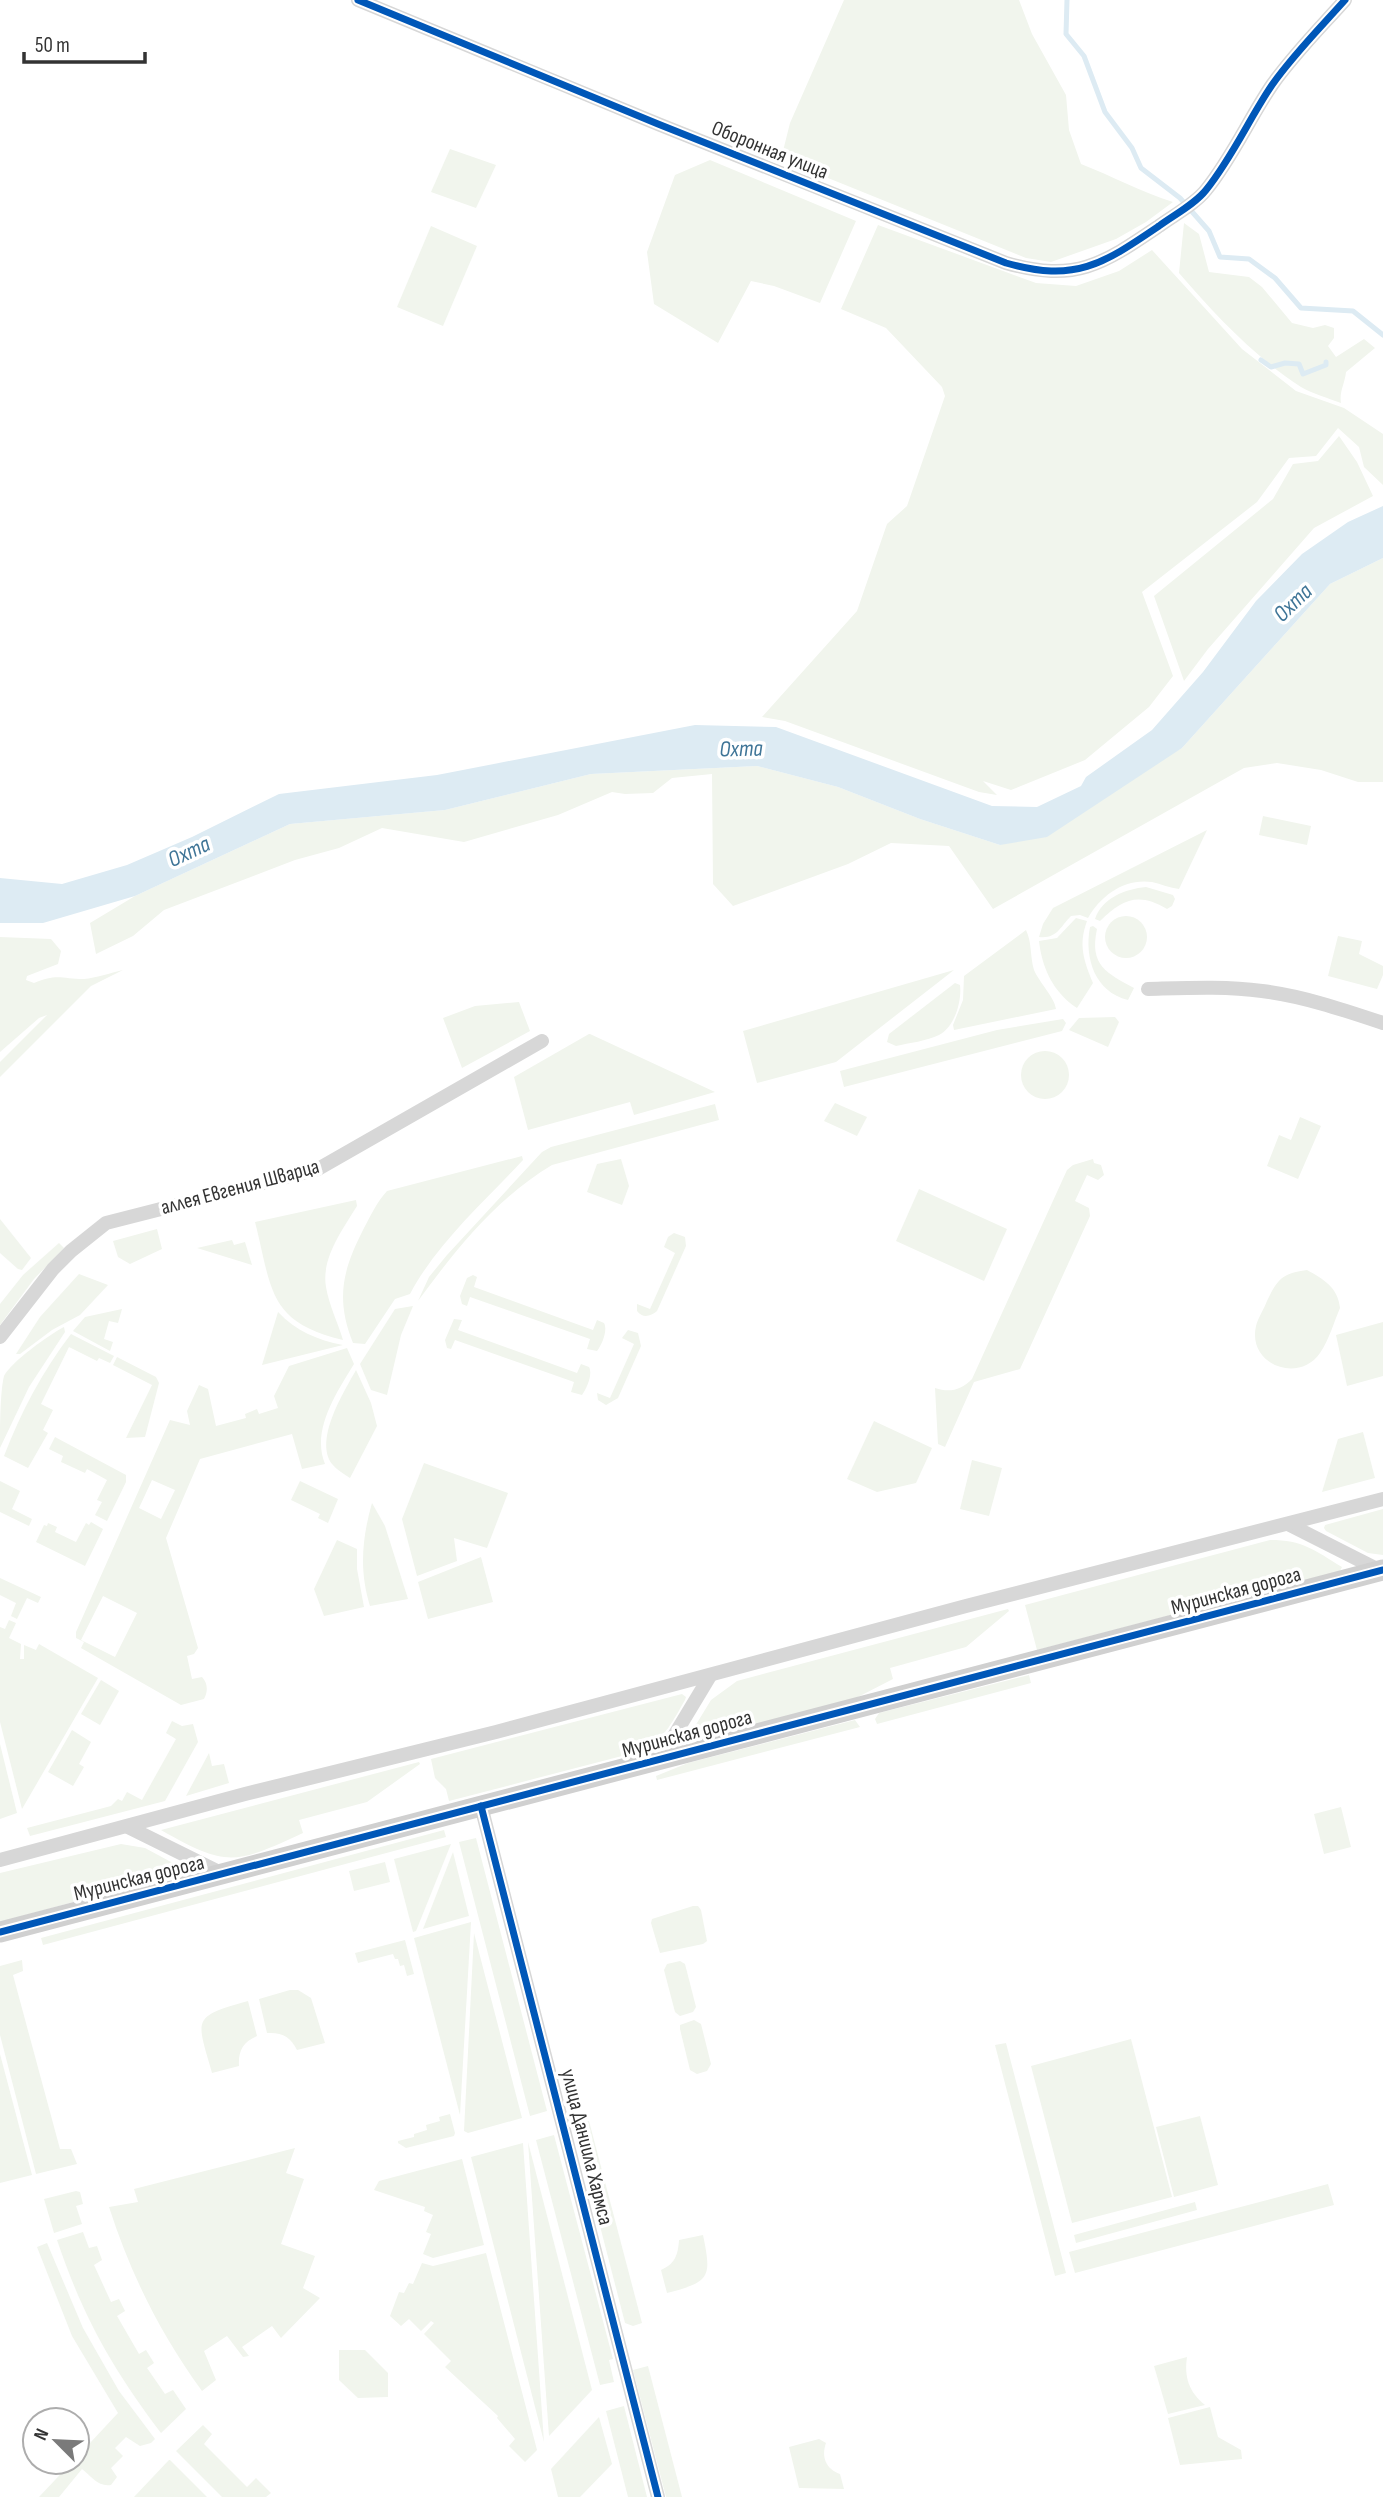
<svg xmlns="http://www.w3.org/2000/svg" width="1383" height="2497" font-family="'Sofia Sans Condensed',sans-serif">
<rect width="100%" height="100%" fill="#fff"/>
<!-- green -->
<g fill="#f1f5ed" fill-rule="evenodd">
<path d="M844,0H1019L1032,34L1066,95L1069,130L1081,164C1112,176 1141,192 1173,202L1146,222L1116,239L1051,262L1026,258L781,159L790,123Z"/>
<polygon points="450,149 496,165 476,208 431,192"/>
<polygon points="710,160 856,221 820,303 774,286 751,281 718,343 654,304 647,252 675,175"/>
<path d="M1184,223L1199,234L1209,272L1249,277L1262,287L1292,323L1313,328L1325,325L1334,328V338L1328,346L1336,357L1364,339L1375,348L1346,372C1345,383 1339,392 1341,403C1328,398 1313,394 1301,387C1255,357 1215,315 1179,273Z"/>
<polygon points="878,225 1036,283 1076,286 1119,271 1152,250 1242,349 1296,391 1344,408 1383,434 1383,485 1364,467 1359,447 1338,428 1316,456 1289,458 1257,502 1142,592 1173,676 1149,707 1085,760 1011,790 983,781 997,795 979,792 785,721 762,717 857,611 887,524 907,506 945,396 942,387 886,328 841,309"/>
<polygon points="431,226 477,246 443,326 397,307"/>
<polygon points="1339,436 1357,462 1373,496 1314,528 1208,649 1184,681 1154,596 1273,499 1293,464 1318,461"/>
<polygon points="1383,558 1383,782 1358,782 1321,770 1277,763 1244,768 993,909 949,846 891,843 848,864 733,906 713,884 712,774 672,778 653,793 625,794 612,792 558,815 464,842 382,828 339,848 295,860 164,910 133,936 96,954 90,923 135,896 290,824 445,810 591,774 757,766 838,787 920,819 1000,845 1182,748 1330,584"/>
<polygon points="1263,816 1311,826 1307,845 1259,835"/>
<path d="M1207,830L1179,889C1170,888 1161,884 1152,882C1125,878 1101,895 1088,918L1080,915L1071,916C1060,927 1057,939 1039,937L1043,924L1053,908Z"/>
<path d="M1146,887L1173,895L1175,899L1172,906L1167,909C1139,892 1122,899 1100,921L1095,919C1102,898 1125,889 1146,887Z"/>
<circle cx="1126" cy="937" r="21"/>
<path d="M1076,918L1087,921C1078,945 1084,961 1093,983L1077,1008C1053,992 1042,968 1039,941L1057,938Z"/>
<path d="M1093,926L1097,929C1089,966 1107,973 1134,988L1128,1000C1095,992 1084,958 1090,927Z"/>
<path d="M1026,930C1032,942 1030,957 1034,970C1039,982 1055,998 1056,1009L954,1030L953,1025L963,1000L964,976Z"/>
<polygon points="1338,936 1362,941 1359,954 1383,966 1383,975 1377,989 1328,976"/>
<path d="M0,937L51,939L61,951L58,964L27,976L26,980L34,983C57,973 62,979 84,979C96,978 110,973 123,970L91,986L0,1077V1062L47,1015L39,1018L0,1052Z"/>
<polygon points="954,970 836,1062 757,1083 743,1031"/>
<path d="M955,983L960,985C962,1000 955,1027 939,1035C927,1041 909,1043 896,1046L887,1042L889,1034Z"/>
<polygon points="519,1002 530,1031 462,1068 443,1018 475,1006"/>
<polygon points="1115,1017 1119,1022 1108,1047 1069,1030 1079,1018"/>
<polygon points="1063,1019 1066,1023 1062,1031 844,1087 840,1071 997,1030"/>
<polygon points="589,1034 590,1034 715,1092 634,1115 630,1102 528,1130 514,1077"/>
<circle cx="1045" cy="1075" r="24"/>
<polygon points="835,1103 867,1117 857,1136 824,1121"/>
<path d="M715,1104L719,1120L552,1165C497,1198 456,1249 418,1301L429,1277L447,1255L542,1152L551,1147Z"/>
<polygon points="1300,1117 1321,1126 1298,1179 1267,1166 1279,1135 1291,1140"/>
<path d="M522,1156L523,1160C484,1202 437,1243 410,1294L395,1299L365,1344L353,1343C335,1298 343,1269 364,1228C371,1215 377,1202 387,1191Z"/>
<polygon points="621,1159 629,1186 622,1205 587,1192 597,1164"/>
<path d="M1093,1159L1094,1163L1101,1165L1104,1175L1098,1180L1087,1175L1075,1201L1089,1208L1090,1216L1020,1369L974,1382L945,1447L938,1444L935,1388C950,1393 961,1390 972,1379L1067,1170L1073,1165Z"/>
<polygon points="919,1189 1007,1229 984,1281 896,1241"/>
<path d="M356,1200L357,1206C343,1229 321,1258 326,1287C329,1305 338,1323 343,1340C267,1322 272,1288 255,1222Z"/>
<polygon points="0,1219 31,1258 22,1270 18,1269 0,1253"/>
<polygon points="157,1229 162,1249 130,1264 118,1257 113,1241"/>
<path d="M674,1233L685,1237L686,1246L657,1311C651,1316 643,1319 637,1311V1304L650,1309L675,1253L664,1247L668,1237Z"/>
<polygon points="232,1240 234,1245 245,1242 252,1265 197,1248"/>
<polygon points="59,1243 64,1248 34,1279 0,1325 0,1304 23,1275"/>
<path d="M1307,1270C1323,1279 1338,1287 1340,1308C1334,1322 1329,1340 1320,1353C1299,1384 1247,1365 1256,1326C1258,1318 1264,1309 1267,1301C1277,1280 1282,1273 1307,1270Z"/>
<polygon points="79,1274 108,1285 80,1315 52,1330 20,1354 16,1354 40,1317"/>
<path d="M473,1275L477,1277L474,1287L593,1330L597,1320L604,1323C608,1330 602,1345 597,1351L587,1349L590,1339L470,1297L467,1306L462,1304L460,1296L467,1278Z"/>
<polygon points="413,1306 401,1335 387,1395 371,1390 360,1364 395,1309"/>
<polygon points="122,1309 118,1323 109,1321 104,1339 113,1342 110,1351 73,1331 85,1317"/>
<path d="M278,1312C296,1331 317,1340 343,1345L262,1365Z"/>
<path d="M454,1319L462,1320L458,1330L577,1373L581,1364L589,1367C593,1374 587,1388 582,1395L571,1392L574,1382L455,1340L451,1349L447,1348L445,1340Z"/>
<polygon points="1383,1322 1383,1376 1347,1386 1336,1335"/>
<path d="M64,1327L65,1332L29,1387L0,1448C0,1430 0,1392 4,1376C11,1362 50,1334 64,1327Z"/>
<polygon points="628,1330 638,1333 641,1346 618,1398 606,1405 598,1400 597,1393 610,1398 634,1344 622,1338"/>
<path d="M71,1334L114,1356L110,1363L99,1358L97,1361L69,1347L41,1404L53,1410L43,1430L48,1433L28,1468L4,1456C21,1412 42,1372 71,1334Z"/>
<path d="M347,1348L354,1364C337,1392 311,1430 325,1464L302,1469L292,1434L200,1459L166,1538L198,1648L194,1654L187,1656L192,1679L202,1677C208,1683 208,1692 204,1699L181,1705L81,1648L84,1642L76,1638V1632L170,1420L190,1425L187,1411L199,1385L208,1389L216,1426L246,1418L245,1414L257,1409L259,1414L278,1408L274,1396L289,1366ZM152,1480L175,1490L161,1519L139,1508ZM103,1596L137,1613L115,1657L81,1640Z"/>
<polygon points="117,1357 156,1377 159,1383 145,1437 126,1438 152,1385 113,1365"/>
<path d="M356,1370L371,1403L377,1426L350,1478C344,1474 337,1470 332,1464C314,1439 344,1392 356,1370Z"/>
<polygon points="874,1421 932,1448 916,1483 877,1492 847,1479"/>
<polygon points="1363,1432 1375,1478 1322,1492 1338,1439"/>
<polygon points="55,1437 126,1475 126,1482 107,1521 95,1515 102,1502 97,1500 107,1480 87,1469 85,1473 61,1462 63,1456 49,1449"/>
<polygon points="972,1460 1002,1468 989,1516 960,1509"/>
<polygon points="424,1463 508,1493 487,1548 454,1538 457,1561 417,1576 402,1519"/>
<polygon points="0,1481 20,1491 12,1509 32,1519 29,1526 0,1512"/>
<polygon points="300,1481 338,1499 328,1523 318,1518 320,1514 291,1500"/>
<path d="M372,1503L385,1526L408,1599L370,1606C359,1571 362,1538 372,1503Z"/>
<polygon points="1383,1509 1383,1555 1368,1553 1326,1531 1324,1528 1325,1525"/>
<polygon points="91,1522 103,1529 85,1566 36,1542 44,1525 47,1526 48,1523 57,1527 55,1532 76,1542 86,1523 89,1525"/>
<polygon points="337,1540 357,1549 357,1569 364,1607 324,1616 314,1589"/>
<path d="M1270,1540C1303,1540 1314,1550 1342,1567L1340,1571L1037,1650L1025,1605Z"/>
<polygon points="481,1557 493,1602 428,1619 418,1582"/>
<polygon points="0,1578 41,1597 38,1603 27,1598 17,1619 11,1616 16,1603 0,1595"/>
<polygon points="1008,1609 1009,1611 966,1647 890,1668 893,1679 856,1698 688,1744 686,1741 711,1700 737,1681"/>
<polygon points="9,1620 16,1623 9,1638 21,1644 20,1659 24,1659 24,1645 36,1650 39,1644 98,1678 22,1809 0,1722 0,1627 5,1629"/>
<polygon points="1029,1675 1031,1683 877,1724 875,1719 879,1713"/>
<polygon points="101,1680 119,1691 100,1725 81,1714"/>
<path d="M682,1694L686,1697L685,1700C674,1719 665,1738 645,1750L449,1801L446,1789L435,1778L431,1759Z"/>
<polygon points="855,1720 860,1727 657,1780 656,1776 688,1763"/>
<polygon points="172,1721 182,1726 193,1724 198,1742 165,1801 30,1836 27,1828 111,1806 118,1799 122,1801 127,1792 142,1800 176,1739 166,1733"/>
<polygon points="72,1730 91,1742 79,1764 84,1767 73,1786 48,1772"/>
<polygon points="0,1744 17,1813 0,1819"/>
<polygon points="209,1753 212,1766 224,1764 229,1783 186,1796"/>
<path d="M419,1762L420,1764L367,1802L299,1820L303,1833C236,1864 227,1868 161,1830Z"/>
<polygon points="1341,1807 1351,1847 1324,1854 1314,1814"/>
<polygon points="444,1830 446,1837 43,1945 41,1938"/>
<polygon points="476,1838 547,2111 530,2116 459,1842"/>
<polygon points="121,1844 145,1848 184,1869 183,1872 0,1922 0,1873"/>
<polygon points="451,1844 416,1931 413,1932 394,1859"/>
<polygon points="453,1852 469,1916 423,1929"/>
<polygon points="385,1862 390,1882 354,1891 349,1871"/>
<polygon points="693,1906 698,1906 701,1910 707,1941 703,1944 660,1953 651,1923 652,1919"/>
<polygon points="471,1922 460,2115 414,1938"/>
<polygon points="474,1933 522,2118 468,2133 464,2131"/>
<polygon points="405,1940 414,1974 407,1976 404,1965 400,1966 398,1959 395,1959 393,1954 358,1963 355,1953"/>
<polygon points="22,1960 23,1971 13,1975 60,2149 71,2149 77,2164 36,2174 0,2035 0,1966"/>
<polygon points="680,1961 685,1964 696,2007 693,2012 680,2016 675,2012 664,1970 667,1964"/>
<path d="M290,1990H298L311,1998L325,2043L297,2050C291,2037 282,2032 267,2033L259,1999Z"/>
<path d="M248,2001L257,2036C243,2042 238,2051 239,2066L212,2073C197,2019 190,2017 248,2001Z"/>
<polygon points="694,2020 701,2024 711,2064 707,2071 697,2074 690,2070 680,2029 680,2025"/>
<polygon points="1131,2039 1172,2197 1072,2223 1031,2066"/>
<polygon points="1006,2043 1066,2273 1055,2276 995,2045"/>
<polygon points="0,2054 32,2175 0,2183"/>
<polygon points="450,2114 455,2133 454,2136 406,2148 398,2143 398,2141 414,2137 414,2134 427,2130 426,2125 440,2121 439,2117"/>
<polygon points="1200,2116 1218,2185 1174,2197 1156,2127"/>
<polygon points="589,2121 642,2323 633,2326 625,2323 575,2129 580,2123"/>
<polygon points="554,2135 613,2359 609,2360 614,2382 600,2385 536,2140"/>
<polygon points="528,2142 592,2390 549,2436"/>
<polygon points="523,2143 544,2442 471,2157"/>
<path d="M295,2148L286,2173L304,2179L281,2244L315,2256L303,2288L320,2298L281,2338L272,2326L242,2347L249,2356L243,2357L227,2336L204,2351L216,2380L202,2391C160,2333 131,2275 109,2207L138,2202L134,2189Z"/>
<polygon points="462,2159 484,2245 433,2258 423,2254 431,2234 426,2232 433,2215 424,2211 425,2207 374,2190 379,2181"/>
<polygon points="1328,2184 1334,2205 1075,2273 1069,2252"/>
<polygon points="76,2191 80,2192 83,2204 76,2206 82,2224 54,2233 44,2199"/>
<polygon points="1195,2202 1197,2210 1076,2243 1074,2235"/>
<path d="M83,2232L89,2248L97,2246L102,2260L94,2265L111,2302L119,2299L125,2311L117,2316L139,2354L146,2350L154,2363L147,2368L165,2394L173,2390L186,2409L161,2433C112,2368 83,2317 57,2240Z"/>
<path d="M703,2235C712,2278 710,2282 667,2293L661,2270C675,2264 678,2255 679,2240Z"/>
<path d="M47,2243L83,2328L119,2391L155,2439L151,2443L140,2446L126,2437L115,2448L123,2456L111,2468L117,2477L111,2485C98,2487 92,2477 82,2469L59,2497H39L72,2462H77V2457L118,2413L72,2336L37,2247Z"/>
<polygon points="486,2253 537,2450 525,2462 509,2446 515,2439 497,2418 498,2416 445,2367 451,2361 424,2334 434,2323 431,2321 421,2331 409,2319 401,2326 390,2316 399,2292 404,2293 409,2283 413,2284 422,2263 433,2266"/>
<polygon points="339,2350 365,2350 388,2373 388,2397 358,2398 339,2380"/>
<path d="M1187,2357C1184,2377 1189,2392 1205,2405L1168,2414L1154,2366Z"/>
<polygon points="648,2366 682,2497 666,2497 633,2370"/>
<polygon points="624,2406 647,2497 628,2497 606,2411"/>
<polygon points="1210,2407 1218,2437 1241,2450 1242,2459 1180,2465 1168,2418"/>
<polygon points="599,2417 612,2464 580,2497 558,2497 551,2469"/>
<polygon points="203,2425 212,2434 204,2444 247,2487 256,2478 271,2493 266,2497 222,2497 176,2451"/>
<path d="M819,2439L826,2443C821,2457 826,2469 840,2474L844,2489L799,2488L789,2447Z"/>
<polygon points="169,2460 170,2460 207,2497 134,2497"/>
</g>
<!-- water -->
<polygon fill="#ddebf3" points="1383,506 1383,558 1330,584 1182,748 1047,837 1000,845 920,819 838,787 757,766 591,774 445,810 290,824 135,896 43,923 0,923 0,878 62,884 127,865 192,837 279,794 437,775 695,725 776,727 992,806 1037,807 1081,786 1086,777 1152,730 1203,672 1256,601 1302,554 1348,522"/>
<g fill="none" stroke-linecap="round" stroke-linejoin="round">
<!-- stream -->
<g stroke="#ddebf3" stroke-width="5">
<polyline points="1067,0 1066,34 1084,56 1105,112 1132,148 1141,168 1180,198 1209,231 1220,257 1249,259 1275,278 1301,308 1353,311 1383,335"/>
<polyline points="1261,360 1271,367 1285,363 1299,364 1303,374 1326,365 1326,362"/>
</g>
<!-- street -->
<g stroke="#d7d7d7" stroke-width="14">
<path d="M358,0L658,124L1006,263C1076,283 1103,264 1159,226C1174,215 1195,204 1206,190C1232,158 1249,119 1272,85C1293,55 1320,28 1345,0"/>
<path d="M1148,989C1186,988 1225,986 1262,991C1303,996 1344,1010 1383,1023"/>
<polyline points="0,1337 53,1269 71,1251 106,1223 318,1169 542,1041"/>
<polyline points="1288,1524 1381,1571"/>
<polyline points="660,1759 710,1676"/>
<polyline points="481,1806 658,2497"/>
<polyline points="128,1827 223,1874"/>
<polyline points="0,1860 245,1794 496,1732 966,1606 1383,1499"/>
</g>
<!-- secondary -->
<polyline stroke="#d0d0d0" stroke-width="21" points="0,1932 1383,1570"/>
<defs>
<g id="cycleway">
<path d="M358,0L658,124L1006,263C1076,283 1103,264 1159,226C1174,215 1195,204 1206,190C1232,158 1249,119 1272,85C1293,55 1320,28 1345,0"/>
<polyline points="481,1806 658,2497"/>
<polyline points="0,1932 1383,1570"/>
</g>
</defs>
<!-- cycleway casing -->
<use href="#cycleway" stroke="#fff" stroke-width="11"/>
<!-- cycleway -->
<use href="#cycleway" stroke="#0057b8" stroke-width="7"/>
</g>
<g text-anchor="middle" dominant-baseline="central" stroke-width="7" stroke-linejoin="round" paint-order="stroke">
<!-- street labels -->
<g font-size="21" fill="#333" stroke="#fff">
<text transform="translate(770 150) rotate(22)">Оборонная улица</text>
<text transform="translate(240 1187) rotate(-15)">аллея Евгения Шварца</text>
<text transform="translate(1236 1591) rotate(-15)">Муринская дорога</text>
<text transform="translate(687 1734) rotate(-15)">Муринская дорога</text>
<text transform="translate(139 1878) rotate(-14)">Муринская дорога</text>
<text transform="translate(587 2147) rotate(76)">улица Даниила Хармса</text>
</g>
<!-- water labels -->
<g font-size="23" font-style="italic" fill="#3f7597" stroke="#fff">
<text transform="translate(1293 603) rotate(-44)">Охта</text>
<text transform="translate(741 749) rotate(-1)">Охта</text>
<text transform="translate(189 852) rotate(-25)">Охта</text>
</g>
</g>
<!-- north arrow -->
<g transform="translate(56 2441) rotate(294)"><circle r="33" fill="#ffffff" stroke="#adadad" stroke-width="2"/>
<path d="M0-5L12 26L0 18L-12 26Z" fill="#7a7a7a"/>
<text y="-10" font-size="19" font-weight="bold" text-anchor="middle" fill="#333333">N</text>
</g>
<!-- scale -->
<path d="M24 52v10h121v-10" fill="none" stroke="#333333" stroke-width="3.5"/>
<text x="35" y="52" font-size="21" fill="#333333" stroke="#ffffff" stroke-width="5" paint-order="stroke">50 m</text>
</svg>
